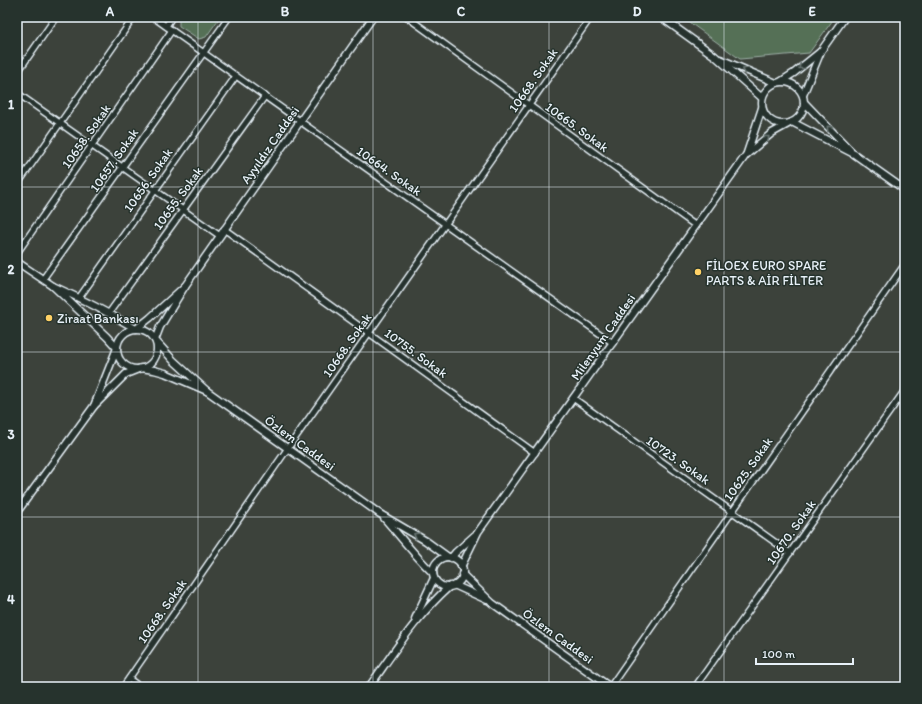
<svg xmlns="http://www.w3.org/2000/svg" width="922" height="704" font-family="Itim,sans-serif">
<rect width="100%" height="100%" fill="#3c423b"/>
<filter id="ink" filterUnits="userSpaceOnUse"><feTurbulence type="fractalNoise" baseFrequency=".025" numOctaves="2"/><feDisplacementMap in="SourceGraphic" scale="8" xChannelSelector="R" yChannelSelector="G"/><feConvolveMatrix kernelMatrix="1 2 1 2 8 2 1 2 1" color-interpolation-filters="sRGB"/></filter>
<g filter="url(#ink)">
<!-- green -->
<g fill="#546f56" stroke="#9eb0a7">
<polygon points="180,17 220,17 206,37 199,39 179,26 179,19"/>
<polygon points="682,17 835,17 809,53 740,59"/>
</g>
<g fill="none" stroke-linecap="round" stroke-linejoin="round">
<defs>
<g id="minor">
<polyline points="153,17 613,343"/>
<polyline points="407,17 696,226"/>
<polyline points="166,26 172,17"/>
<polyline points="17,73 56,17"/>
<polyline points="17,93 220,236"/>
<polyline points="17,185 134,17"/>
<polyline points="224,229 369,333 535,453"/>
<polyline points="17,253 172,30"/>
<polyline points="43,279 229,17"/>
<polyline points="79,298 236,76"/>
<polyline points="109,313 265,96"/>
<polyline points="573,398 790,553"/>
<polyline points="129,679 140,687"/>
<polyline points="372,683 377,687"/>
<polyline points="123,687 288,448 591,17"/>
<polyline points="610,687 905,264"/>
<polyline points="695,687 905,390"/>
</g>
<g id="tertiary">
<polyline points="661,17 715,56 762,98"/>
<polyline points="720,59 776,83"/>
<circle cx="783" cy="103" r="21"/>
<polyline points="780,82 794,73 820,52"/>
<polyline points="803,95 821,51 845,17"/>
<polyline points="804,102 850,150"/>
<polyline points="792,122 854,154 905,190"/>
<polyline points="747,153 762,108"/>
<polyline points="17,262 53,286"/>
<path d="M53,286C82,299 109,313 136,329L150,318L185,286L160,327L155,340L173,360L207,391L165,373L154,370L141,368L126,374L94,406L117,348L107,337Z"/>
<polyline points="185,286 373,17"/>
<circle cx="137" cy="349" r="20"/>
<polyline points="207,391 380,514 426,541 448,557"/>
<polyline points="17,512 94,406"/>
<path d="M384,518C400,536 415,556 433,573"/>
<circle cx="448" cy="572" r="15"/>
<polyline points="451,558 456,552 475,535"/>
<polyline points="461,567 478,532 746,155 772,133 790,123"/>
<polyline points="462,574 492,603 610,687"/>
<polyline points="454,585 487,600"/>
<polyline points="415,619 434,578"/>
<path d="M369,687C394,652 417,615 450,586"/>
</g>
</defs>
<!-- minor casing -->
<use href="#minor" stroke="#e8f1f8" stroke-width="8"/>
<!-- tertiary casing -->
<use href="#tertiary" stroke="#e8f1f8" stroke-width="9"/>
<!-- minor -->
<use href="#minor" stroke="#26332d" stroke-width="5"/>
<!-- tertiary -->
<use href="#tertiary" stroke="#26332d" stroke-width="6"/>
</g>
<!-- one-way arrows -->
<defs><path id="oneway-chevron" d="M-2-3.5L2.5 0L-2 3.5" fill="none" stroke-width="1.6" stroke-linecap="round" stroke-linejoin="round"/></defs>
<g stroke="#6a7674">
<use href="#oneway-chevron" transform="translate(801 67) rotate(141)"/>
<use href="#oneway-chevron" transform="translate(745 70) rotate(-156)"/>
<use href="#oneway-chevron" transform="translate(829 128) rotate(-134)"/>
<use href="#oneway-chevron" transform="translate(767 138) rotate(-39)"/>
<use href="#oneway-chevron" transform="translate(416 535) rotate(-149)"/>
</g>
</g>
<!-- grid -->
<path fill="none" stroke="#e8f1f8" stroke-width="1" stroke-opacity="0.55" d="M198,17V687M373,17V687M549,17V687M724,17V687M17,187H905M17,352H905M17,517H905"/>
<!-- markers -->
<g fill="#ffd166" stroke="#26332d" stroke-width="1.5">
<circle cx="698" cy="272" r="4"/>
<circle cx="49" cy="318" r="4"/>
</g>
<g text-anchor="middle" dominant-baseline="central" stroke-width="3" stroke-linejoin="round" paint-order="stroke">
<!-- street labels -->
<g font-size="13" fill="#e8f1f8" stroke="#26332d">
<text transform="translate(533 80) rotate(-55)">10668. Sokak</text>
<text transform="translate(577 127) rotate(36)">10665. Sokak</text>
<text transform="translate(86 136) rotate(-55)">10658. Sokak</text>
<text transform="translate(270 145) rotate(-55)">Ayyıldız Caddesi</text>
<text transform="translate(114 160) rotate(-55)">10657. Sokak</text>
<text transform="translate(389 171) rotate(35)">10664. Sokak</text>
<text transform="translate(148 180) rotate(-55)">10656. Sokak</text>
<text transform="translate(178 198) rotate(-54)">10655. Sokak</text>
<text transform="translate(603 337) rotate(-55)">Milenyum Caddesi</text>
<text transform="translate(347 345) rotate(-55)">10668. Sokak</text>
<text transform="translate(416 353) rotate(36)">10755. Sokak</text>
<text transform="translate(300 443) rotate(36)">Özlem Caddesi</text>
<text transform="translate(678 460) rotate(35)">10723. Sokak</text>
<text transform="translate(748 469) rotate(-55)">10625. Sokak</text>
<text transform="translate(791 532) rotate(-55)">10670. Sokak</text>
<text transform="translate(162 611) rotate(-55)">10668. Sokak</text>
<text transform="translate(558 636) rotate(36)">Özlem Caddesi</text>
</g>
<!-- poi labels -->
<g font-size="13" fill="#e8f1f8" stroke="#26332d" text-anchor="start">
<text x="706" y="265">FİLOEX EURO SPARE<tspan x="706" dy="15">PARTS &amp; AİR FİLTER</tspan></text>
<text x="57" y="318">Ziraat Bankası</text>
</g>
</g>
<!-- margin -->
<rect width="922" height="704" fill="none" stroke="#26332d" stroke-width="44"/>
<!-- scale -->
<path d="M756 658v6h97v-6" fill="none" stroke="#e8f1f8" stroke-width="2"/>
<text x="762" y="658" font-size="12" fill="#e8f1f8" stroke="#26332d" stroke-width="3" paint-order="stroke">100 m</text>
<rect x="22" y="22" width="878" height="660" fill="none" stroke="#e8f1f8" stroke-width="1.5"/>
<g font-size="13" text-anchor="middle" font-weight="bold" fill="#e8f1f8">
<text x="110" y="16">A</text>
<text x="285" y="16">B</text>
<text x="461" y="16">C</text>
<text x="637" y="16">D</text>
<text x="812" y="16">E</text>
<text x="11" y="109">1</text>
<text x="11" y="274">2</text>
<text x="11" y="439">3</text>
<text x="11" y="604">4</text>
</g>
</svg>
